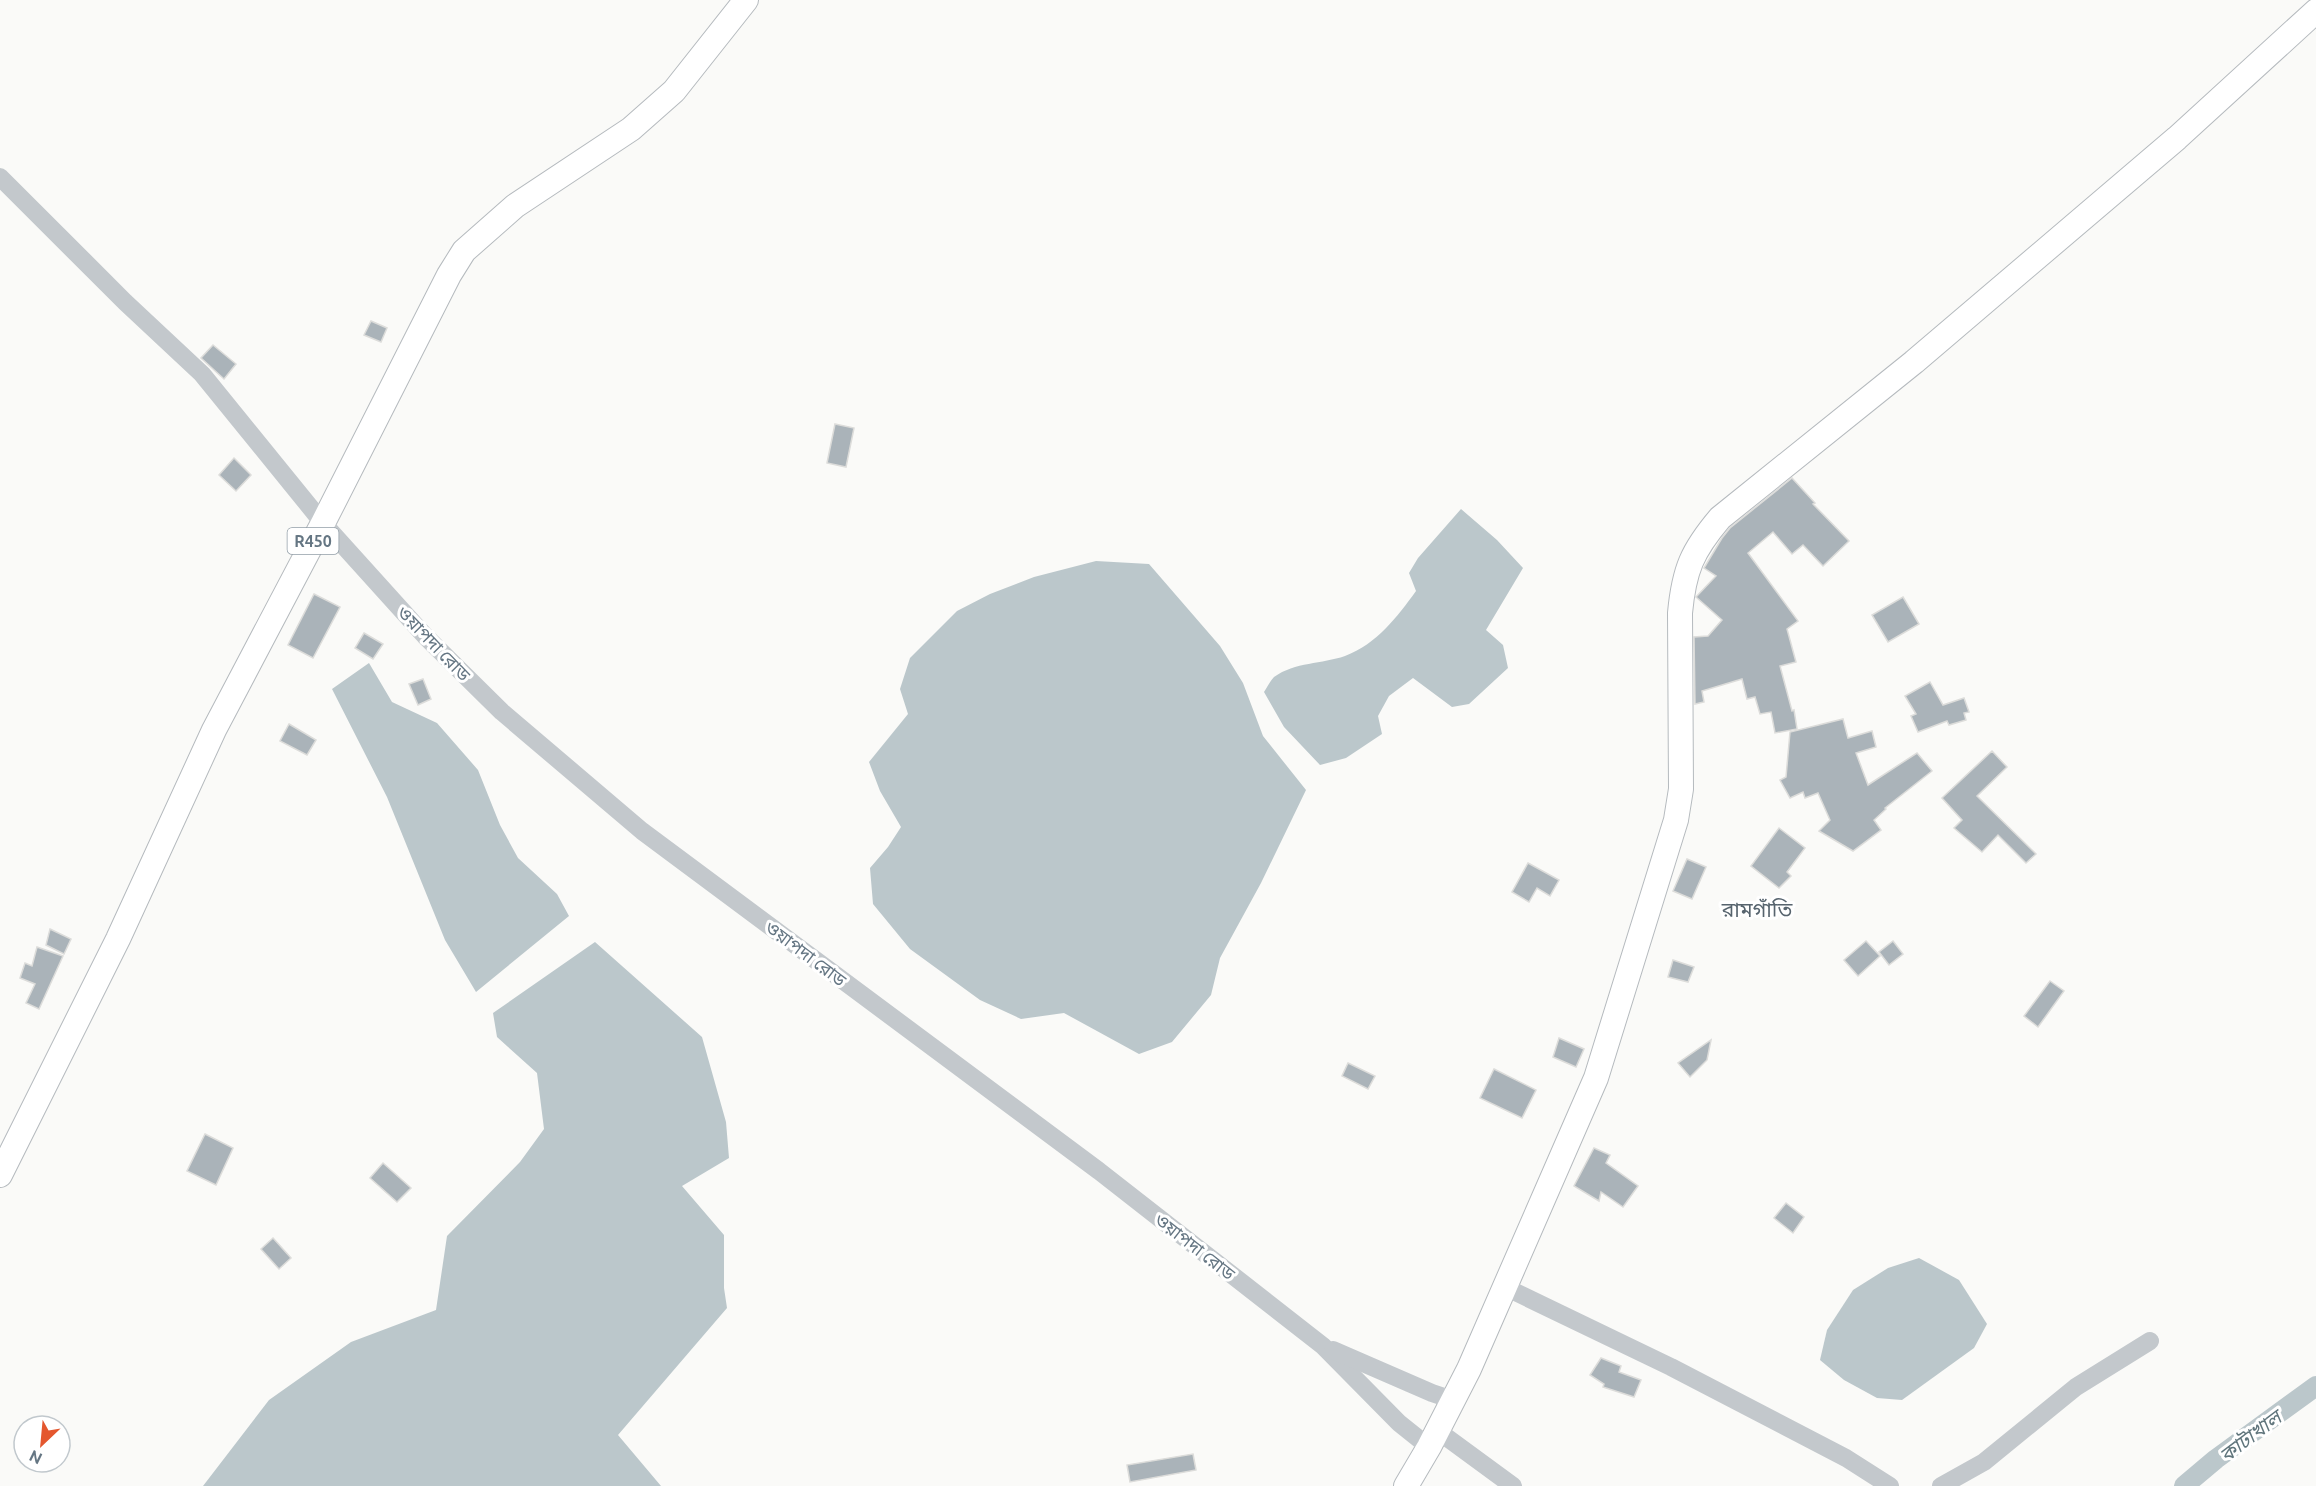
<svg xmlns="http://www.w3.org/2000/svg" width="2316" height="1486" font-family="Ubuntu,'Noto Sans Bengali',sans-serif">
<rect width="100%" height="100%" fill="#fafaf8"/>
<!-- water -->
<g fill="#bbc7cb">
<path d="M1461,509L1497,540L1523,568L1486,630L1503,645L1508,668L1469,704L1452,707L1413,678L1389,696L1378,716L1382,734L1346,758L1320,765L1284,727L1264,692C1267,688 1270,681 1274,677C1295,662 1322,664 1345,656C1377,644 1397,617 1416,591L1409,573L1418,558Z"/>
<polygon points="1096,561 1149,564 1220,646 1243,683 1263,736 1306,790 1261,883 1220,958 1211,995 1172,1042 1139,1054 1064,1013 1021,1019 980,1000 910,949 873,904 870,868 888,847 901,827 880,791 869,762 908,714 900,689 910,658 957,611 990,594 1034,577"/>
<polygon points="369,663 392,702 437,723 478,770 500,825 518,858 557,894 569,916 476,992 445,940 387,797 332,689"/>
<polygon points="595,942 702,1037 726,1122 729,1158 682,1186 724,1235 724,1288 727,1308 618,1435 661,1486 203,1486 269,1400 351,1342 436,1310 447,1236 520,1162 544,1129 537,1073 497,1037 493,1013"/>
<polygon points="1919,1258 1959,1280 1987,1324 1974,1348 1902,1400 1877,1398 1844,1380 1820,1360 1827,1330 1853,1290 1888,1268"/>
</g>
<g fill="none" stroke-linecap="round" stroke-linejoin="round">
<!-- canal -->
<polyline stroke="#bbc7cb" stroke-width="20" points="2184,1486 2216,1459 2316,1386"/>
</g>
<!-- building -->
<g fill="#aab3b9" stroke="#dcdcda" stroke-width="1.5">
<polygon points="371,321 387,328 381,342 364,335"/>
<polygon points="213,345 236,364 224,379 201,358"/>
<polygon points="835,424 854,428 846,467 827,463"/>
<polygon points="234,458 251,475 236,491 219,475"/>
<polygon points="1792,478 1815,503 1813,504 1849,541 1823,566 1803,545 1792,554 1773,532 1748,553 1798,621 1787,629 1796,662 1780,666 1792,711 1794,710 1797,729 1775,733 1771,712 1760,714 1755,697 1747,699 1742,679 1702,691 1704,702 1695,704 1694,637 1708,636 1722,620 1696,597 1716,576 1704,568 1722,538 1730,528"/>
<polygon points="314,594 340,607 313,658 288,645"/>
<polygon points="1903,597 1919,624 1888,642 1872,615"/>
<polygon points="364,633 383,644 373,659 355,648"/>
<polygon points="423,679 431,699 418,705 409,684"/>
<polygon points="1930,682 1943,705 1964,698 1969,712 1964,713 1966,720 1949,725 1947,721 1918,732 1911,716 1916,714 1905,696"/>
<polygon points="1843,719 1848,738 1872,731 1876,747 1856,753 1868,785 1917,753 1932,771 1885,808 1886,809 1874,820 1881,830 1853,851 1819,831 1830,820 1818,793 1805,798 1803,792 1790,798 1780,780 1786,777 1790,732"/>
<polygon points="289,724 316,740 307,755 280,741"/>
<polygon points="1992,751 2007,767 1977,796 2036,854 2026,863 1998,835 1982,852 1954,828 1962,820 1942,798"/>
<polygon points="1779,828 1805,848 1787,872 1791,876 1779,888 1751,866"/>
<polygon points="1687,859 1706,867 1692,899 1673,891"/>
<polygon points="1528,863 1559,880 1550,896 1537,888 1529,902 1512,892"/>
<polygon points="50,929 71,939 64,954 46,945"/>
<polygon points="1866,941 1880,956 1858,976 1844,960"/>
<polygon points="1893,941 1903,954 1889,965 1879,952"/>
<polygon points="37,947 63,956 39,1009 26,1003 35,984 20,978 25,963 32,966"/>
<polygon points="1673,960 1694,967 1688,982 1668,977"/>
<polygon points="2050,981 2064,991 2038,1027 2024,1016"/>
<polygon points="1559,1038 1584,1049 1576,1067 1553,1057"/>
<polygon points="1711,1040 1707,1060 1690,1077 1678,1063"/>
<polygon points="1348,1063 1375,1076 1368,1089 1342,1076"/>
<polygon points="1494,1069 1536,1090 1522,1118 1480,1098"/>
<polygon points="205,1134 233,1148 216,1185 187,1171"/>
<polygon points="1594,1148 1610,1155 1606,1163 1638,1186 1623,1207 1601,1192 1599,1201 1574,1186"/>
<polygon points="383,1163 411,1188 397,1202 370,1178"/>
<polygon points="1786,1203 1804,1217 1793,1233 1774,1218"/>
<polygon points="273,1238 291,1258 279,1269 261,1249"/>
<polygon points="1601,1358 1621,1366 1619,1372 1641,1380 1634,1397 1603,1387 1604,1384 1590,1375"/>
<polygon points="1193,1454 1196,1470 1130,1482 1127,1465"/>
</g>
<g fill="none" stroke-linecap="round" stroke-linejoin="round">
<defs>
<g id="major">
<polyline points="0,1175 118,939 214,730 323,523 449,275 464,251 515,206 631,129 674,91 746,0"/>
<path d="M1406,1486L1429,1447L1469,1369L1596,1078L1676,820L1681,789L1680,613C1684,570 1692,551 1720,518L1914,362L2177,138L2316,11"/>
</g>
</defs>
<!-- major casing -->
<use href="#major" stroke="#b5babe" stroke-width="26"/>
<!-- minor -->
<g stroke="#c3c8cc" stroke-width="18">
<polyline points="0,177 125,302 202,374 323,523 425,636 502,712 642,831 1099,1171 1323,1346 1399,1423 1429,1447"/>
<polyline points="1505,1287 1671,1367 1846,1458 1890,1486"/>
<polyline points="1333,1350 1432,1393 1453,1400"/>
<polyline points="1438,1431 1513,1486"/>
<polyline points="1941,1486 1984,1462 2076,1387 2150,1341"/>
</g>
<!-- major -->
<use href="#major" stroke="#fff" stroke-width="24"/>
</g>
<g text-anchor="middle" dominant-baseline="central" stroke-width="6" stroke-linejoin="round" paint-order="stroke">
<!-- shield labels -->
<rect fill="#fff" stroke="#939fa8" stroke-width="1.5" x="287.5" y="528" width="51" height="26" rx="4.5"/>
<g font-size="16" font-weight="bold" fill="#657683">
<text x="313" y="541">R450</text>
</g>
<!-- street labels -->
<g font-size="18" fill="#657683" stroke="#fff">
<text transform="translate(434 643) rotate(46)">ওয়াপদা রোড</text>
<text transform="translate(806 953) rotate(37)">ওয়াপদা রোড</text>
<text transform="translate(1195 1246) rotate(38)">ওয়াপদা রোড</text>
</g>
<!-- water labels -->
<g font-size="20" font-style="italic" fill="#60757c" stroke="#fff">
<text transform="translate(2250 1436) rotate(-37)">কাটাখাল</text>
</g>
<!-- quarter labels -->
<g font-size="21" fill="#57646e" stroke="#fff">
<text x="1757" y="909">রামগাঁতি</text>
</g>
</g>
<!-- north arrow -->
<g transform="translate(42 1444) rotate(206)"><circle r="28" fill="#ffffff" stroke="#c1c8cd" stroke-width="1.5"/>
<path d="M0-4.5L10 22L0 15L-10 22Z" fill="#e4572e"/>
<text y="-9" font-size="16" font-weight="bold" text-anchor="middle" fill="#657683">N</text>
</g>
</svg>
